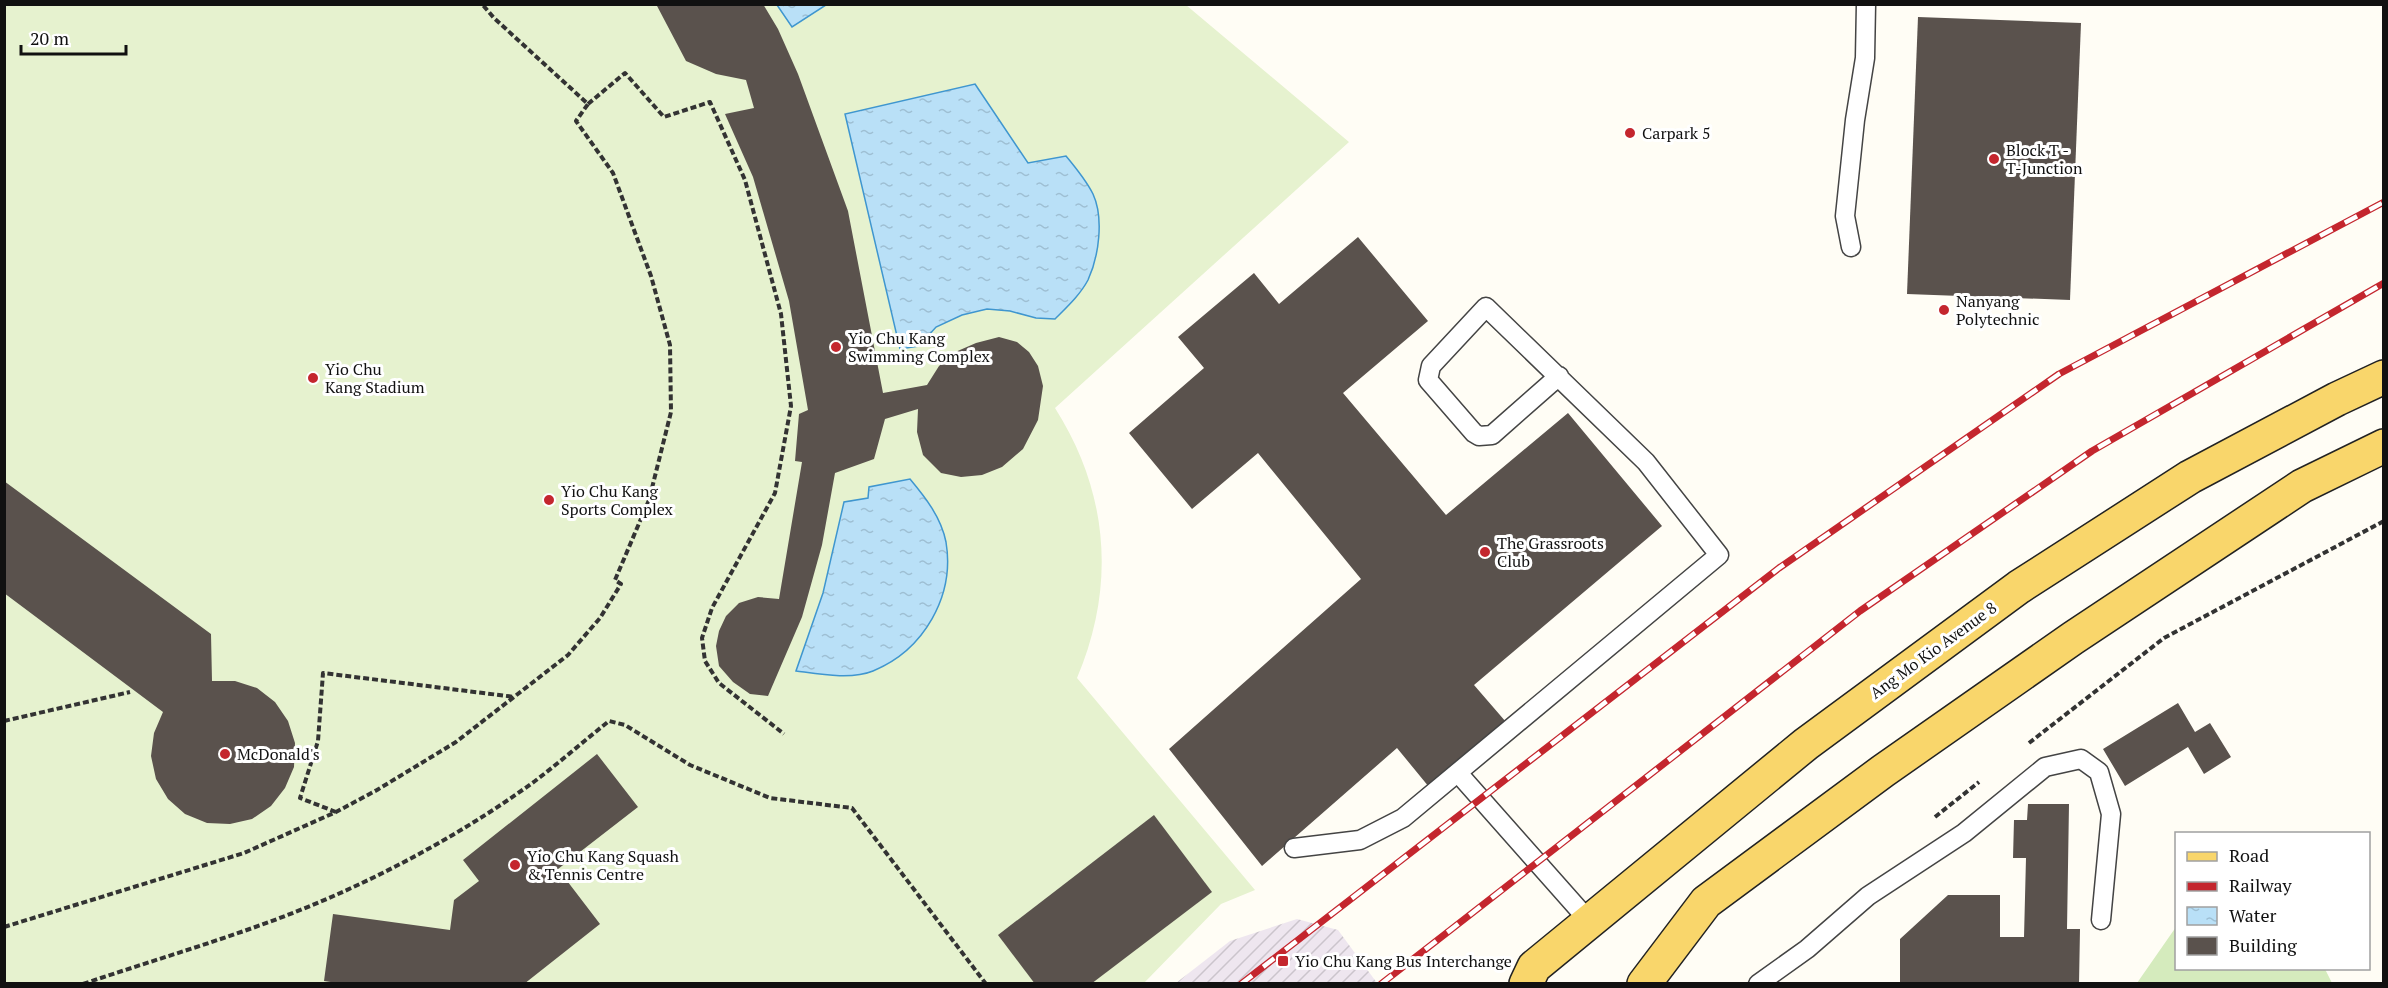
<svg xmlns="http://www.w3.org/2000/svg" width="2388" height="988" font-family="'PT Serif',serif">
<defs>
<pattern id="industrial-furrows" width="10" height="10" patternUnits="userSpaceOnUse" patternTransform="scale(1.5)"><rect width="10" height="10" fill="#eee6ef"/><path d="M-1 1l2-2M0 10L10 0M9 11l2-2" fill="none" stroke="#cbc4cc"/></pattern>
<pattern id="water-ripples" width="26" height="14" patternUnits="userSpaceOnUse" patternTransform="scale(1.5)"><rect width="26" height="14" fill="#b9e0f7"/><path d="M2 4q2-2 4 0t4 0M15 11q2-2 4 0t4 0" fill="none" stroke="#9ebfd3"/></pattern>
</defs>
<rect width="100%" height="100%" fill="#fffdf5"/>
<!-- industrial -->
<polygon fill="url(#industrial-furrows)" points="1297,919 1338,930 1377,983 1176,983 1230,941"/>
<!-- grass -->
<polygon fill="#d5ebbd" points="2176,927 2176,968 2325,969 2332,983 2137,983"/>
<!-- pitch -->
<path fill="#e6f2cf" d="M4,5H1186L1349,142L1055,408C1109,493 1116,586 1077,678L1255,890L1221,904L1144,983H5Z"/>
<!-- water -->
<g fill="url(#water-ripples)" stroke="#3f96cf" stroke-width="1.5">
<polygon points="777,5 826,5 792,27"/>
<path d="M975,84L1028,163L1066,156C1076,168 1086,180 1093,194C1104,218 1099,256 1088,280C1080,295 1067,307 1055,319L1036,318L1010,311L987,309L962,315L936,327L919,346L900,349L845,114Z"/>
<path d="M910,479C925,497 941,517 946,542C955,596 924,650 873,671C851,680 819,674 796,671L823,593L844,502L868,498L869,487Z"/>
</g>
<!-- building -->
<g fill="#5a524d">
<polygon points="656,4 763,4 778,29 798,74 848,211 883,393 927,385 939,366 953,353 976,343 999,337 1017,342 1029,352 1038,366 1043,386 1038,420 1023,449 1002,467 982,475 961,477 941,473 923,455 917,432 918,409 885,419 874,459 835,473 822,545 802,617 768,696 750,694 733,682 719,666 716,646 719,631 726,616 739,603 758,597 779,599 802,462 795,461 799,414 808,410 789,301 753,177 725,114 754,108 746,80 716,74 686,61"/>
<polygon points="1918,17 2081,23 2070,300 1907,294"/>
<polygon points="1358,237 1428,321 1343,393 1446,515 1568,413 1662,526 1474,685 1506,722 1429,787 1397,748 1262,866 1169,749 1361,579 1258,453 1192,509 1129,433 1204,368 1178,337 1254,273 1279,304"/>
<polygon points="4,481 211,634 212,681 235,681 257,688 275,702 288,721 295,743 294,767 285,788 271,806 252,819 230,824 207,823 185,814 168,799 156,779 151,756 154,733 163,712 4,593"/>
<polygon points="2178,703 2195,732 2210,723 2231,757 2204,774 2188,747 2125,786 2103,749"/>
<polygon points="597,754 638,807 558,869 600,924 524,984 344,984 324,981 333,914 450,930 454,900 479,881 463,860"/>
<polygon points="2028,804 2069,804 2067,929 2080,929 2079,984 1900,984 1900,939 1948,895 2000,895 2000,937 2024,937 2026,858 2013,858 2014,820 2027,820"/>
<polygon points="1154,815 1212,892 1091,984 1035,984 998,935"/>
</g>
<g fill="none" stroke-linecap="round" stroke-linejoin="round">
<defs>
<g id="lane">
<polyline points="1851,247 1845,216 1855,120 1865,58 1866,4"/>
<polyline points="1458,773 1589,921"/>
<polyline points="1294,848 1360,840 1403,818 1719,555 1646,462 1486,307 1431,366 1428,380 1474,433 1479,436 1492,435 1559,376"/>
<polyline points="1758,984 1807,949 1868,896 1964,833 2045,767 2081,759 2099,772 2111,814 2101,920"/>
</g>
<g id="primary">
<polyline points="1526,984 1534,967 1806,744 2019,587 2190,477 2337,399 2384,377"/>
<polyline points="1644,984 1706,902 1883,771 2073,638 2302,486 2384,446"/>
</g>
</defs>
<!-- lane casing -->
<use href="#lane" stroke="#444" stroke-width="21"/>
<!-- primary casing -->
<use href="#primary" stroke="#222" stroke-width="36"/>
<!-- path -->
<g stroke="#333" stroke-width="4" stroke-dasharray="6 3" stroke-linecap="butt">
<polyline points="588,104 625,73 664,117 710,102 745,180 781,314 791,406 775,493 712,608 702,638 705,661 719,683 784,734"/>
<polyline points="4,721 130,692"/>
<polyline points="2029,743 2164,638 2384,521"/>
<polyline points="336,812 300,798 318,741 323,673 515,697"/>
<polyline points="1935,817 1979,782"/>
<polyline points="4,927 244,853 336,812 377,790 456,742 568,655 600,618 621,584 615,580 649,500 671,412 670,345 651,276 613,173 576,121 588,104 494,18 482,4"/>
<path d="M83,984C165,956 249,933 329,898C400,867 472,827 535,781C560,762 584,741 609,721L625,725L690,765L770,798L852,808L986,984"/>
</g>
<!-- lane -->
<use href="#lane" stroke="#fff" stroke-width="18"/>
<!-- primary -->
<use href="#primary" stroke="#f9d66b" stroke-width="33"/>
<defs>
<g id="rail">
<polyline points="1241,984 1779,568 2059,374 2384,202"/>
<polyline points="1381,984 1860,611 2092,451 2384,283"/>
</g>
</defs>
<!-- rail casing -->
<use href="#rail" stroke="#c4262e" stroke-width="7"/>
<!-- rail -->
<use href="#rail" stroke="#fff" stroke-width="4.5" stroke-dasharray="14" stroke-linecap="butt"/>
</g>
<!-- markers -->
<g fill="#c4262e" stroke="#fff" stroke-width="2">
<circle cx="1630" cy="133" r="6"/>
<circle cx="1994" cy="159" r="6"/>
<circle cx="1944" cy="310" r="6"/>
<circle cx="836" cy="347" r="6"/>
<circle cx="313" cy="378" r="6"/>
<circle cx="549" cy="500" r="6"/>
<circle cx="1485" cy="552" r="6"/>
<circle cx="225" cy="754" r="6"/>
<circle cx="515" cy="865" r="6"/>
<rect x="1277" y="955" width="12" height="12" rx="3"/>
</g>
<g text-anchor="middle" dominant-baseline="central" stroke-width="6" stroke-linejoin="round" paint-order="stroke">
<!-- poi labels -->
<g font-size="16" fill="#111" stroke="#fff" text-anchor="start">
<text x="1642" y="133">Carpark 5</text>
<text x="2006" y="150">Block T -<tspan x="2006" dy="18">T-Junction</tspan></text>
<text x="1956" y="301">Nanyang<tspan x="1956" dy="18">Polytechnic</tspan></text>
<text x="848" y="338">Yio Chu Kang<tspan x="848" dy="18">Swimming Complex</tspan></text>
<text x="325" y="369">Yio Chu<tspan x="325" dy="18">Kang Stadium</tspan></text>
<text x="561" y="491">Yio Chu Kang<tspan x="561" dy="18">Sports Complex</tspan></text>
<text x="1497" y="543">The Grassroots<tspan x="1497" dy="18">Club</tspan></text>
<text x="237" y="754">McDonald's</text>
<text x="527" y="856">Yio Chu Kang Squash<tspan x="527" dy="18">&amp; Tennis Centre</tspan></text>
<text x="1295" y="961">Yio Chu Kang Bus Interchange</text>
</g>
<!-- street labels -->
<g font-size="16" fill="#111" stroke="#fff">
<text transform="translate(1933 650) rotate(-36)">Ang Mo Kio Avenue 8</text>
</g>
</g>
<!-- border -->
<rect width="2388" height="988" fill="none" stroke="#111111" stroke-width="12"/>
<!-- legend -->
<rect x="2175" y="832" width="195" height="138" fill="#ffffff" stroke="#a0a0a0" stroke-width="1.5"/>
<rect x="2187" y="852" width="30" height="9" fill="#f9d66b" stroke="#a0a0a0" stroke-width="1.5"/>
<text x="2229" y="862" font-size="18" fill="#111111">Road</text>
<rect x="2187" y="882" width="30" height="9" fill="#c4262e" stroke="#a0a0a0" stroke-width="1.5"/>
<text x="2229" y="892" font-size="18" fill="#111111">Railway</text>
<rect x="2187" y="907" width="30" height="18" fill="url(#water-ripples)" stroke="#a0a0a0" stroke-width="1.5"/>
<text x="2229" y="922" font-size="18" fill="#111111">Water</text>
<rect x="2187" y="937" width="30" height="18" fill="#5a524d" stroke="#a0a0a0" stroke-width="1.5"/>
<text x="2229" y="952" font-size="18" fill="#111111">Building</text>
<!-- scale -->
<path d="M21 45v9h105v-9" fill="none" stroke="#111111" stroke-width="3"/>
<text x="30" y="45" font-size="18" fill="#111111" stroke="#ffffff" stroke-width="4.5" paint-order="stroke">20 m</text>
</svg>
